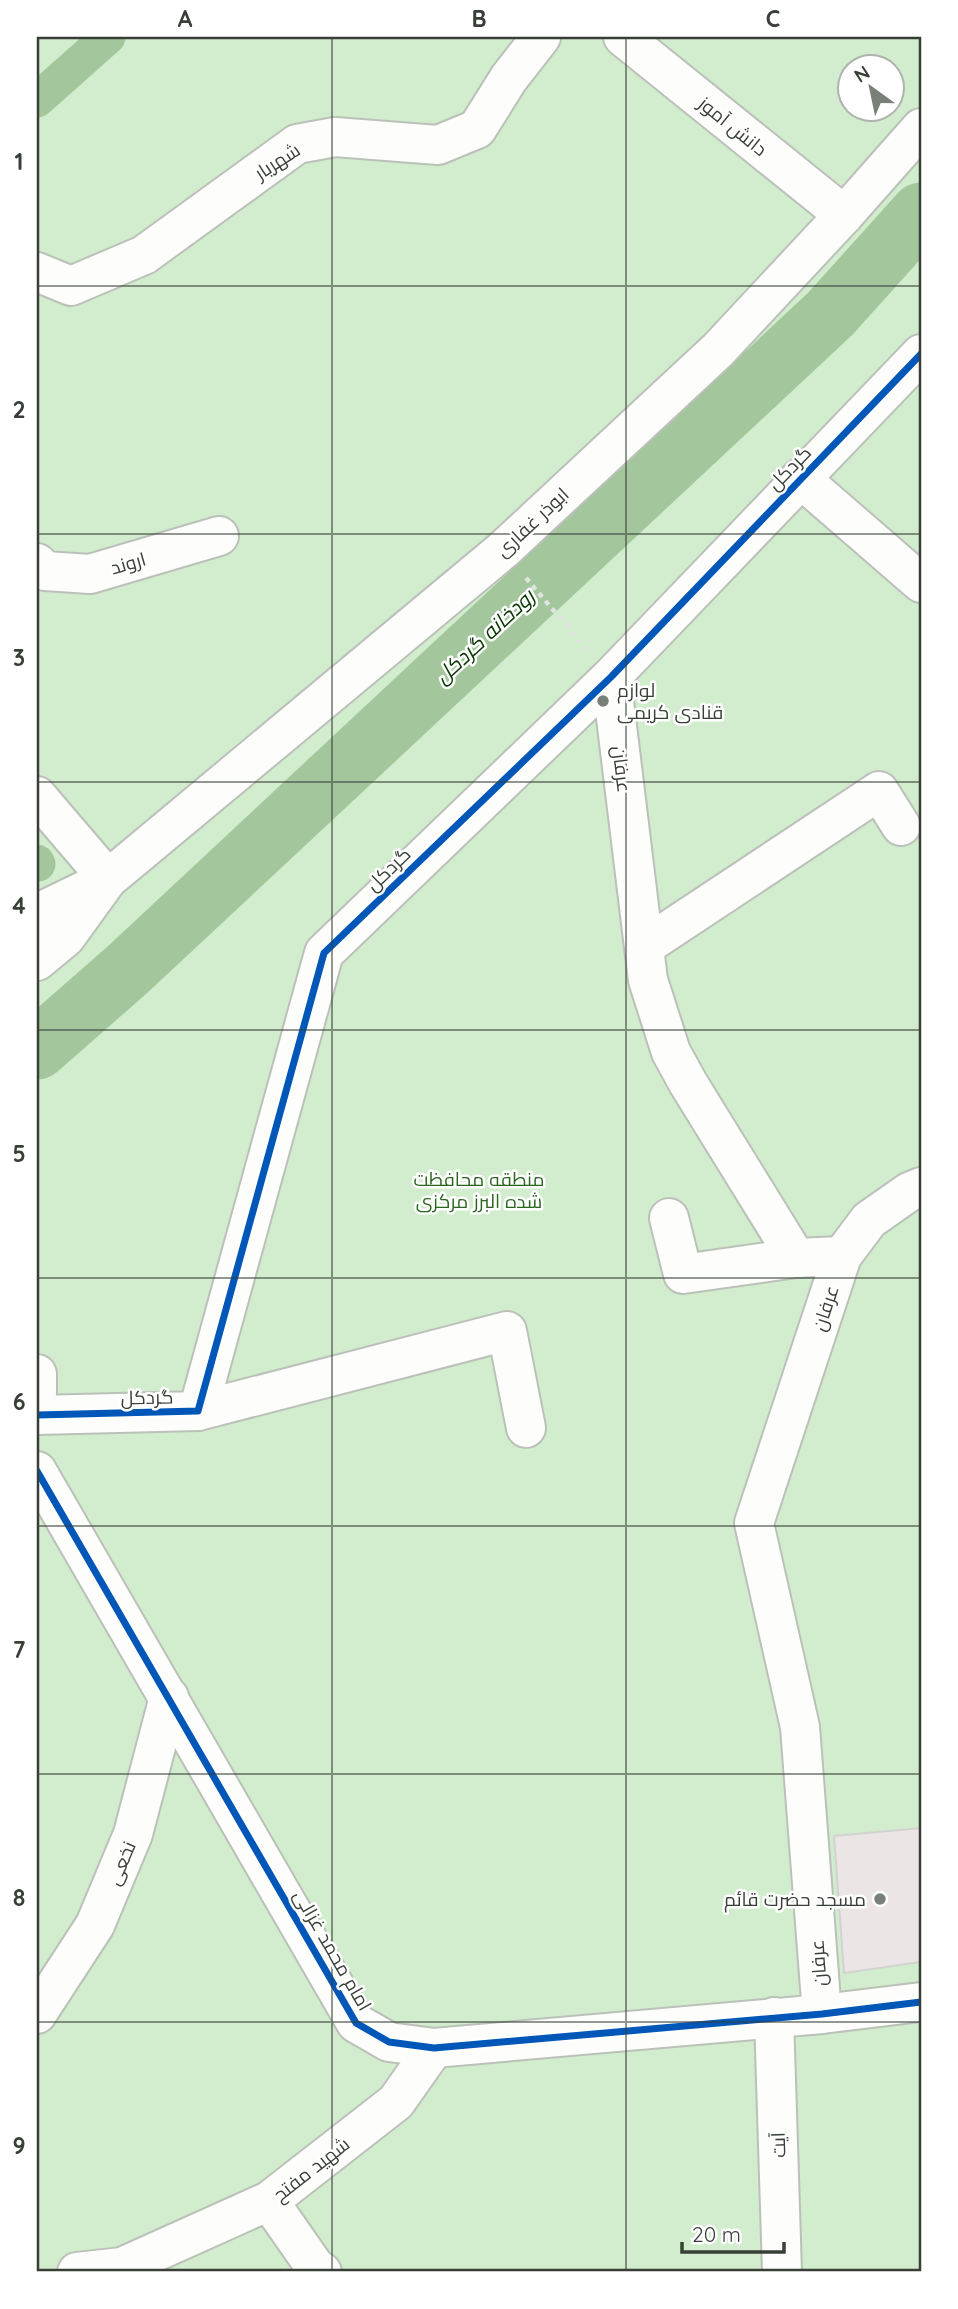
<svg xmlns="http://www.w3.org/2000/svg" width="958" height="2309" font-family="Quicksand,Cairo,sans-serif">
<rect width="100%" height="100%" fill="#eff8ed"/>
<!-- green -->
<path fill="#d2ecce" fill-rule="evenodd" d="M37,37H921V2272H37ZM850,66H892V108H850Z"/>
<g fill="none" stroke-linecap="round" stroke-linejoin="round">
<!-- canal -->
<g stroke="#a3c69d" stroke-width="35">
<polyline points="37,100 108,37"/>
<polyline points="37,862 38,864"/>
</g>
<!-- river -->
<polyline stroke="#a3c69d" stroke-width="61" points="37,1049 126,971 830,314 921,213"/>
</g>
<!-- building -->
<polygon fill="#ebe5e6" stroke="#d2d3d0" stroke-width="2" points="921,1828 921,1962 844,1973 834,1836"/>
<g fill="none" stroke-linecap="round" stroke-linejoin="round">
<defs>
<g id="minor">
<polyline points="623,37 844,215"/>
<polyline points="37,272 71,286 144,255 297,144 335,137 438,145 477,129 509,78 541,37"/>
<polyline points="800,478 921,583"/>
<polyline points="37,563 45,571 90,574 219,536"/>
<polyline points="611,677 648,980 671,1052 688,1083 796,1258 842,1256"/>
<polyline points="37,796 108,879"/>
<polyline points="37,916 44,910 108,879 503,550 718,350 844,215 921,128"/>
<polyline points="645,946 879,791 901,826"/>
<polyline points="37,961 66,937 105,883"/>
<polyline points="669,1218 683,1274 796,1258"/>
<polyline points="37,1374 37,1393"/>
<polyline points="198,1411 507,1331 526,1428"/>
<polyline points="37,1415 198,1411 324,953 611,677 921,354"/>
<polyline points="37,1471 356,2023 389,2042 434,2048 822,2014 921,2002"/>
<polyline points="37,2014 95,1925 133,1834 169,1697"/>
<polyline points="822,2014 800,1727 754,1523 842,1256 869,1220 909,1192 921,1187"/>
<polyline points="774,2017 782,2272"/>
<polyline points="269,2201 315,2267 322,2272"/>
<polyline points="77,2272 122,2267 269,2201 396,2102 434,2048"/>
</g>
</defs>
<!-- minor casing -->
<use href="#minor" stroke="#bbc1b9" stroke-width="42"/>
<!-- path -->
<polyline stroke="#e0e3df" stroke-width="4.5" stroke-dasharray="5 5" stroke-linecap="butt" points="526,578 588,651"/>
<!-- minor -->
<use href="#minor" stroke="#fdfefc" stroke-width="38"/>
<defs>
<g id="cycleway">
<polyline points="37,1415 198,1411 324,953 611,677 921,354"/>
<polyline points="37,1471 356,2023 389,2042 434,2048 822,2014 921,2002"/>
</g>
</defs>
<!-- cycleway casing -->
<use href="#cycleway" stroke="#fff" stroke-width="11"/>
<!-- cycleway -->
<use href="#cycleway" stroke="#0057b8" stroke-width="7"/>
</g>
<!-- grid -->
<path fill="none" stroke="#383f37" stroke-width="2" stroke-opacity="0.55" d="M332,37V2272M626,37V2272M37,286H921M37,534H921M37,782H921M37,1030H921M37,1278H921M37,1526H921M37,1774H921M37,2022H921"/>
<!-- markers -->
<g fill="#788077" stroke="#fff" stroke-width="2.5">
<circle cx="603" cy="701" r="7"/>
<circle cx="880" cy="1899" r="7"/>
</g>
<g text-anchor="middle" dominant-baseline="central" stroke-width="5" stroke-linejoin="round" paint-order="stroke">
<!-- street labels -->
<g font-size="19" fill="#383f37" stroke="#fff">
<text transform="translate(733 126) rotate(39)">دانش آموز</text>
<text transform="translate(277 161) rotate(-33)">شهریار</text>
<text transform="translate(789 468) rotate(-46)">گردکل</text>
<text transform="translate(532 522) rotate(-43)">ابوذر غفاری</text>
<text transform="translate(128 563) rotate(-16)">اروند</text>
<text transform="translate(622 769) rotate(83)">عرفان</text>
<text transform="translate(388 869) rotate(-44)">گردکل</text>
<text transform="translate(825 1308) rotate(-72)">عرفان</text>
<text transform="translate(147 1397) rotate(-1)">گردکل</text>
<text transform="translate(121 1863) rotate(-67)">نخعی</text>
<text transform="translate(333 1950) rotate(60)">امام محمد غزالی</text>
<text transform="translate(818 1963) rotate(-94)">عرفان</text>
<text transform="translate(778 2145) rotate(-92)">آیت</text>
<text transform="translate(311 2169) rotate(-38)">شهید مفتح</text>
</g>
<!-- poi labels -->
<g font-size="19" fill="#383f37" stroke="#fff" text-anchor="start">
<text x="617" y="690">لوازم<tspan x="617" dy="22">قنادی کریمی</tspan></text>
<text x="866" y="1899" text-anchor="end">مسجد حضرت قائم</text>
</g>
<!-- park labels -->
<g font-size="19" fill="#2a6620" stroke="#fff">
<text x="479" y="1179">منطقه محافظت<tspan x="479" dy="22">شده البرز مرکزی</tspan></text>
</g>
<!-- water labels -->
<g font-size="21" font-style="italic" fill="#083801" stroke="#fff">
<text transform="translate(484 636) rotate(-43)">رودخانه گردکل</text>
</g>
</g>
<!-- border -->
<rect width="958" height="2309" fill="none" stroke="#ffffff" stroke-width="77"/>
<!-- north arrow -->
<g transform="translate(871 88) rotate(327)"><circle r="33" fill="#ffffff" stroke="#afb2af" stroke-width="2"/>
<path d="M0-5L12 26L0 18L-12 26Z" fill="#788077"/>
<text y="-10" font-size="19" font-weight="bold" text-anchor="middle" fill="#383f37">N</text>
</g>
<!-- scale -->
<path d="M682 2242v10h102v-10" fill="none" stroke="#383f37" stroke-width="3.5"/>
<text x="692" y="2242" font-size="21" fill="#383f37" stroke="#ffffff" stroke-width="5" paint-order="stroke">20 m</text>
<rect x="38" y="38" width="882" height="2232" fill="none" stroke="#383f37" stroke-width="2.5"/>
<g font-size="23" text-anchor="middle" font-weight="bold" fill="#383f37">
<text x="185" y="27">A</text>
<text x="479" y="27">B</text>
<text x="773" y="27">C</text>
<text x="19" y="170">1</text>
<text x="19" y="418">2</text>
<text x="19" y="666">3</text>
<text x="19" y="914">4</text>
<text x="19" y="1162">5</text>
<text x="19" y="1410">6</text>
<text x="19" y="1658">7</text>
<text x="19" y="1906">8</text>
<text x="19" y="2154">9</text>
</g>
</svg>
